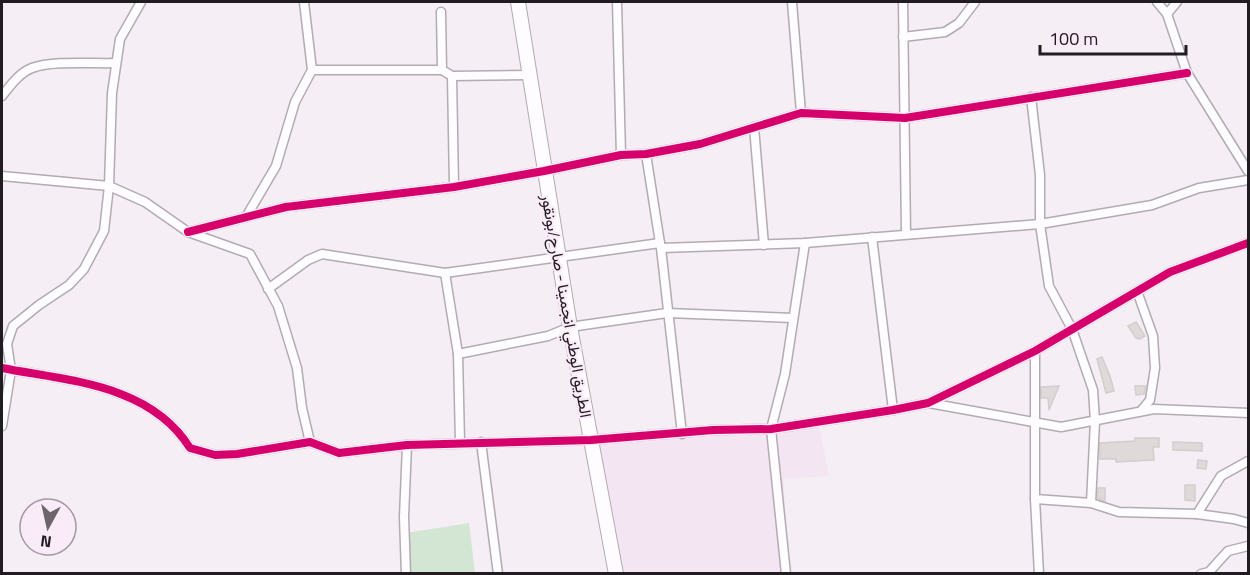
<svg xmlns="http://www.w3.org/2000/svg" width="1250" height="575" font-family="'Titillium Web',Vazirmatn,sans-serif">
<rect width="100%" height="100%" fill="#f6eef5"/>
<!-- built -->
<polygon fill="#f4e5f3" points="819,425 829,476 784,479 786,573 621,573 595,443"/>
<!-- green -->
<polygon fill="#d3e5d3" points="469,523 475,573 411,573 406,533"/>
<!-- building -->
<g fill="#dfd9d9" stroke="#d3cdcd" stroke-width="1.5">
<polygon points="1136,322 1145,336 1140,339 1136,338 1128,326"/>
<polygon points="1102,357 1110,376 1114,391 1106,393 1097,359"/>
<polygon points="1059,386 1049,410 1048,398 1041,398 1041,387"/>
<polygon points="1135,386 1146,386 1144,394 1136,395"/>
<polygon points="1135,438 1159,438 1159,447 1153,447 1154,460 1116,462 1116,459 1100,459 1100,443 1135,441"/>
<polygon points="1173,442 1202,443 1202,451 1173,450"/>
<polygon points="1198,460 1207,461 1206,469 1197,468"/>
<polygon points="1185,485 1195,485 1195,501 1185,500"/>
<polygon points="1098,488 1105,488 1105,501 1098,498"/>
</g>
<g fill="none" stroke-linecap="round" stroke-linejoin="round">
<defs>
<g id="minor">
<polyline points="617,2 621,155"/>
<polyline points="792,2 801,113"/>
<polyline points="903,2 906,234"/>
<polyline points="1157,2 1167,14 1187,73 1248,171"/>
<polyline points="441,12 442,70 452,76 454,187"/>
<polyline points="1167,14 1177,2"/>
<polyline points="903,37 945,32 959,23 975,2"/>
<polyline points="312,70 442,70"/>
<polyline points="452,76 529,75"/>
<path d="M2,96C10,86 19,73 32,68C53,60 93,64 116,63"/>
<polyline points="1031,97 1040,175 1040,224 1049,286 1072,329 1093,390 1095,421 1091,503"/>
<polyline points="754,127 764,245"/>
<polyline points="646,154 660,243"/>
<polyline points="2,176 109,186 145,202 188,232 250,254 278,306 297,368 302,408 310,442"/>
<polyline points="246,217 276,166 295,102 312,70 304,2"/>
<polyline points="188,232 286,207 454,187 544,171 621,155 646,154 700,144 801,113 905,118 1187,73"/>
<polyline points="872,237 893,410"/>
<polyline points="661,248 682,434"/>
<polyline points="445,273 458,354 460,443"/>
<polyline points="268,289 308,260 322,254 445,273 660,243 661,248 805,243 1040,224 1152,205 1199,188 1248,180"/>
<polyline points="1137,291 1153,336 1155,368 1150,400 1141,411"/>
<polyline points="1035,351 1035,499 1039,574"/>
<polyline points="458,354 548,336 570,327 667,313 793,318"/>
<path d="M2,368C69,381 150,384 190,448L215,455L237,454L310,442L339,453L407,445L591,440L713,430L771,429L893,410L928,403L1035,351L1170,272L1248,243"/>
<polyline points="929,403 1061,427 1154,409 1248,413"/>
<polyline points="2,426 11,370 7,344 13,326 39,305 69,285 84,269 104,231 109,186 112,93 120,39 141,2"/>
<polyline points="481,442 498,574"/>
<polyline points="1035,499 1091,503 1119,512 1197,514 1234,519 1248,523"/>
<polyline points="1197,514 1221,476 1248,461"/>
<polyline points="406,574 404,517 407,445"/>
<polyline points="786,574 771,429 785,374 805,243"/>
<polyline points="1201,574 1209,572 1228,551 1248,546"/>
</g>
<polyline id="trunk" points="518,2 570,327 616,574"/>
</defs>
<!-- minor casing -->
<use href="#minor" stroke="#b2abb1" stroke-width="11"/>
<!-- trunk casing -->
<use href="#trunk" stroke="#b2abb1" stroke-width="16"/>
<!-- minor -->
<use href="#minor" stroke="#fefcfe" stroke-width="8"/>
<!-- trunk -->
<use href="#trunk" stroke="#fefcfe" stroke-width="14"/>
<defs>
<g id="cycleway">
<polyline points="188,232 286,207 454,187 544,171 621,155 646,154 700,144 801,113 905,118 1187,73"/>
<path d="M2,368C69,381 150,384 190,448L215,455L237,454L310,442L339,453L407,445L591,440L713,430L771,429L893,410L928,403L1035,351L1170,272L1248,243"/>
</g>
</defs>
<!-- cycleway casing -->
<use href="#cycleway" stroke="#faebf8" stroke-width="11"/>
<!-- cycleway -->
<use href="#cycleway" stroke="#d6006c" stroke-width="8"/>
</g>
<g text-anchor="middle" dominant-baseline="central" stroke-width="4.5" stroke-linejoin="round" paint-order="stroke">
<!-- street labels -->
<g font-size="16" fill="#211c20" stroke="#faebf8">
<text transform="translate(567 306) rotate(80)">الطريق الوطني انجمينا - صارح/بونقور</text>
</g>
</g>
<!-- border -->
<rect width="1250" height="575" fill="none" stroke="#211c20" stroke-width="6"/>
<!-- north arrow -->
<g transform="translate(48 527) rotate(188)"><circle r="28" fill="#faebf8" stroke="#a398a2" stroke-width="1.5"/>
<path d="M0-4.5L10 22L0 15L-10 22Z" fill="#6c666b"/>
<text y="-9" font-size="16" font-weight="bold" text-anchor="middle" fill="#211c20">N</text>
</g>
<!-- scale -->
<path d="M1040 45v9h146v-9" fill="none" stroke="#211c20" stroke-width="3"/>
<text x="1049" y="45" font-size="18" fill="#211c20" stroke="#faebf8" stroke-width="4.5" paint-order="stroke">100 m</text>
</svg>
